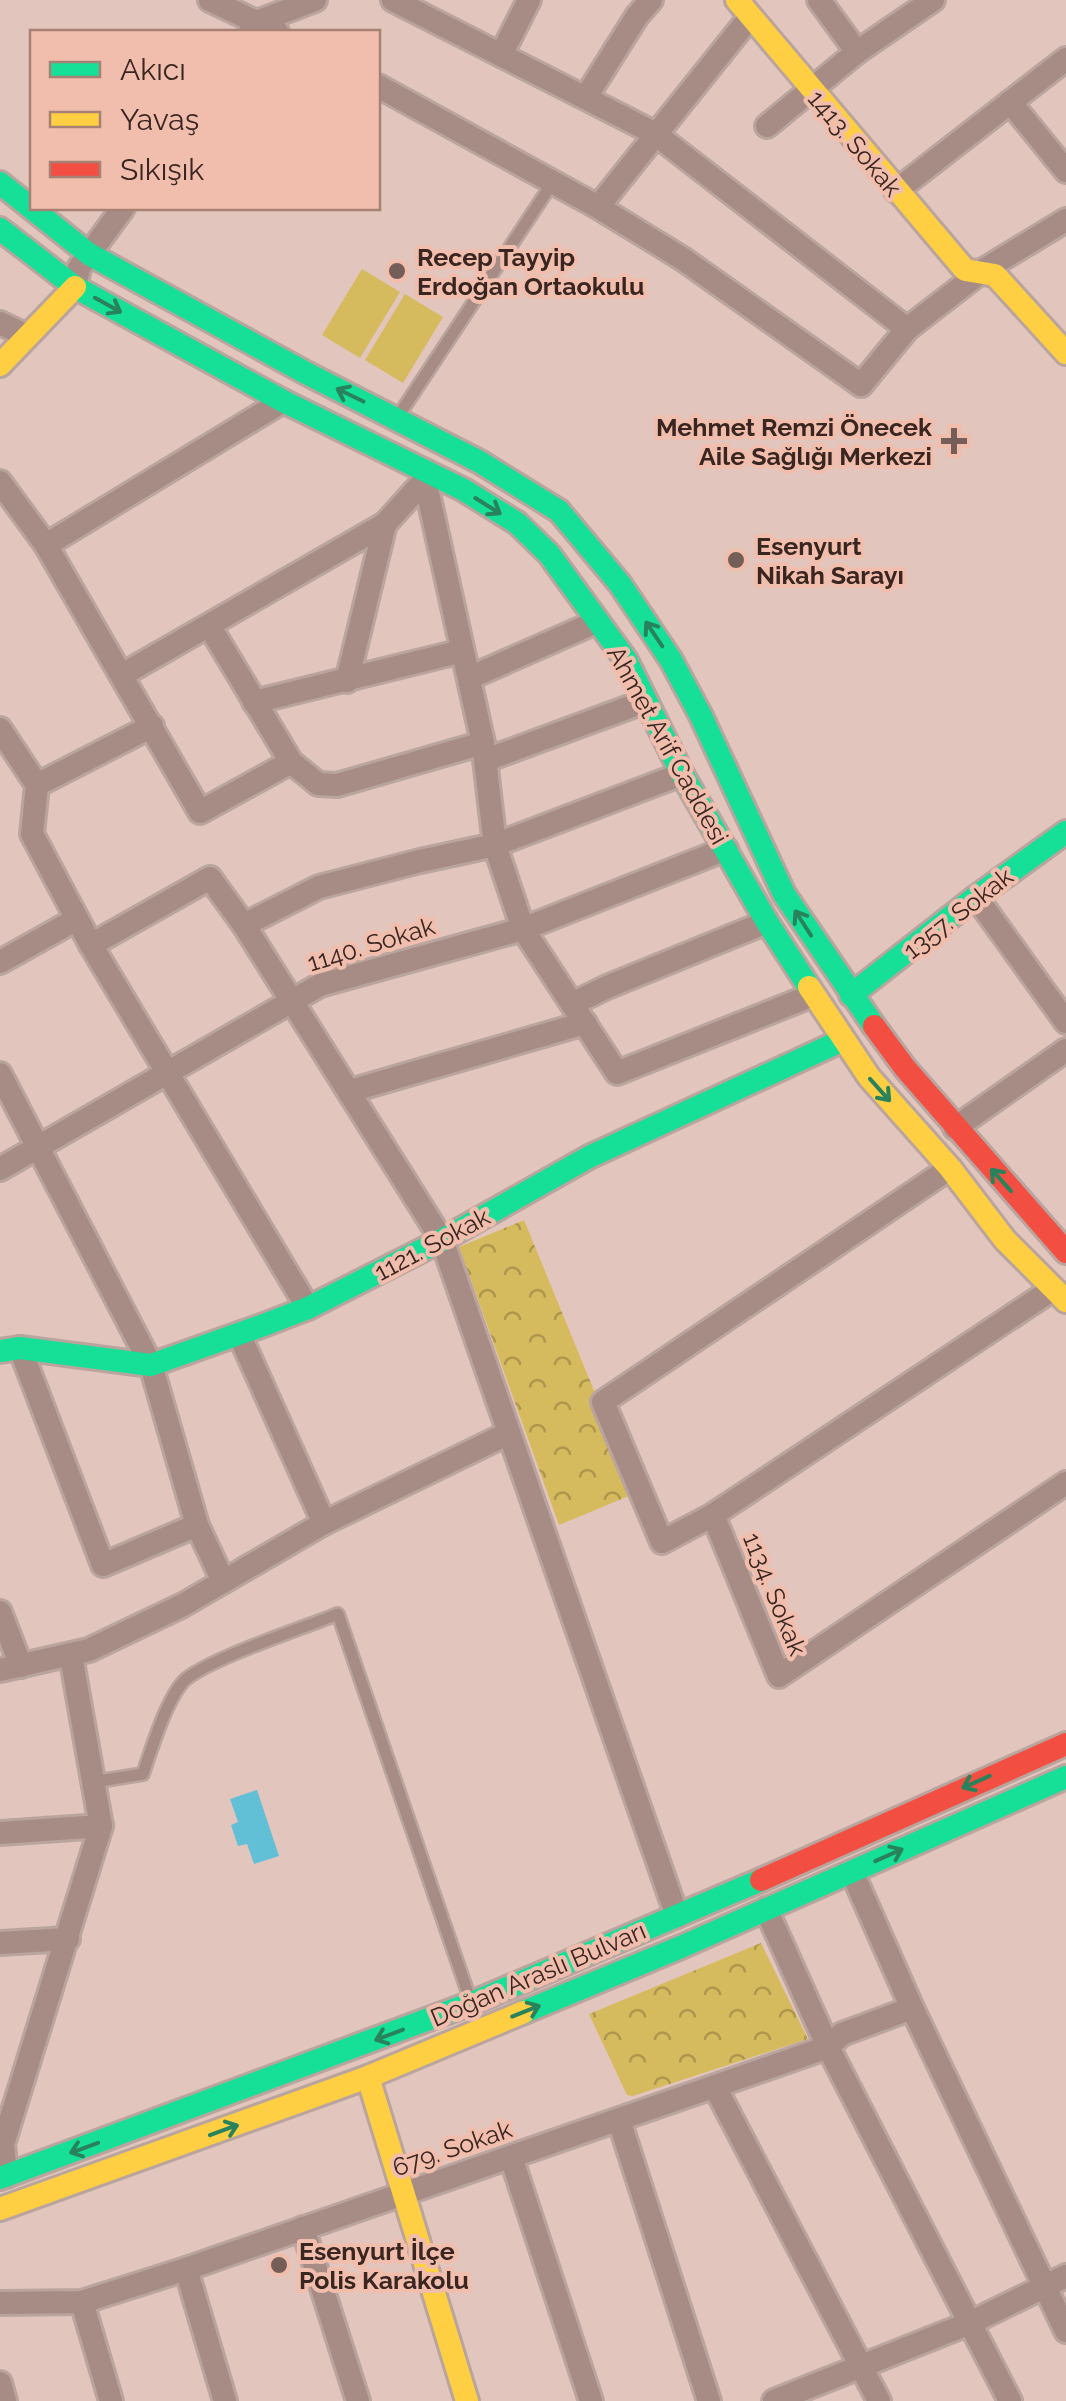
<svg xmlns="http://www.w3.org/2000/svg" width="1066" height="2401" font-family="Raleway,sans-serif">
<defs>
<pattern id="park-crowns" width="20" height="18" patternUnits="userSpaceOnUse" patternTransform="scale(2.5)"><rect width="20" height="18" fill="#d5ba5e"/><path d="M2 6a3 3 0 1 1 6 0M12 15a3 3 0 1 1 6 0" fill="none" stroke="#ae974d"/></pattern>
</defs>
<rect width="100%" height="100%" fill="#e2c6bd"/>
<!-- park -->
<g fill="url(#park-crowns)">
<polygon points="524,1220 636,1493 559,1525 459,1247"/>
<polygon points="761,1943 808,2039 633,2096 627,2095 589,2014"/>
</g>
<!-- pitch -->
<g fill="#d5ba5e">
<polygon points="362,269 400,292 360,358 322,335"/>
<polygon points="405,294 443,317 403,383 365,360"/>
</g>
<!-- water -->
<polygon fill="#62c0d6" points="257,1790 279,1856 254,1864 247,1844 238,1846 231,1825 238,1822 230,1799"/>
<g fill="none" stroke-linecap="round" stroke-linejoin="round">
<defs>
<g id="lane">
<polyline points="397,418 553,182"/>
<path d="M93,1782L143,1774C151,1750 166,1701 183,1682C202,1661 306,1627 338,1614L470,1999"/>
</g>
<g id="street">
<polyline points="210,0 277,32"/>
<polyline points="393,0 654,133 907,329"/>
<polyline points="819,0 857,52"/>
<polyline points="250,32 257,22 315,0"/>
<polyline points="501,55 529,0"/>
<polyline points="378,86 598,207 683,259 861,385 907,329 982,271 1066,220"/>
<polyline points="586,97 637,16 651,0"/>
<polyline points="1010,102 1066,171"/>
<polyline points="767,126 857,52 933,0"/>
<polyline points="896,191 1066,59"/>
<polyline points="598,207 750,17"/>
<polyline points="75,287 79,268 123,208"/>
<polyline points="0,323 27,336"/>
<polyline points="425,480 483,743 495,845 523,929 617,1073 813,995"/>
<polyline points="0,482 46,545 200,812 291,762"/>
<polyline points="46,545 283,401"/>
<polyline points="210,627 291,762 318,784 337,785 483,743"/>
<polyline points="122,675 385,524 425,480 426,472"/>
<polyline points="469,678 596,622"/>
<polyline points="347,681 385,524"/>
<polyline points="254,702 462,651"/>
<polyline points="0,729 37,785 32,834 91,945 308,1308"/>
<polyline points="486,760 646,701"/>
<polyline points="37,785 152,726"/>
<polyline points="976,897 1066,1022"/>
<polyline points="244,925 319,887 420,861 495,845 682,774"/>
<polyline points="91,945 210,878 244,925 442,1240 677,1916"/>
<polyline points="0,962 77,919"/>
<polyline points="572,1004 607,987 767,922"/>
<polyline points="0,1074 151,1365 197,1525 223,1581"/>
<polyline points="350,1091 585,1023"/>
<polyline points="955,1128 1066,1050"/>
<polyline points="950,1168 603,1402 662,1542 713,1515 779,1676 1066,1483"/>
<polyline points="0,1169 320,985 523,929 726,849"/>
<polyline points="239,1334 324,1523"/>
<polyline points="20,1348 103,1565 197,1525"/>
<polyline points="713,1515 1053,1289"/>
<polyline points="0,1612 21,1666"/>
<polyline points="0,1670 89,1650 183,1605 324,1523 509,1433"/>
<polyline points="0,1833 101,1826"/>
<polyline points="852,1872 912,2008 1066,2331"/>
<polyline points="766,1909 828,2047 1010,2401"/>
<polyline points="0,1943 68,1939"/>
<polyline points="715,2087 879,2401"/>
<polyline points="619,2120 709,2401"/>
<polyline points="511,2157 591,2401"/>
<polyline points="6,2176 3,2144 101,1826 71,1656"/>
<polyline points="303,2228 358,2401"/>
<polyline points="186,2269 225,2401"/>
<polyline points="82,2302 111,2401"/>
<polyline points="0,2303 82,2302 186,2269 828,2047 842,2034 912,2008"/>
<polyline points="0,2383 5,2401"/>
<polyline points="774,2401 970,2323 1066,2276"/>
</g>
<g id="fast">
<polyline points="0,183 89,254 306,373 480,462 559,511 620,584 671,660 701,716 784,894 874,1026"/>
<polyline points="0,229 75,287 283,401 464,490 517,523 549,554 626,660 682,774 767,922 809,987"/>
<polyline points="851,995 976,897 1066,832"/>
<polyline points="0,1351 20,1348 151,1365 261,1326 308,1308 442,1240 589,1157 843,1040"/>
<polyline points="524,2012 681,1947 1066,1777"/>
<polyline points="0,2178 472,2003 761,1880"/>
</g>
<g id="slow">
<polyline points="737,0 965,270 995,275 1066,353"/>
<polyline points="0,365 75,287"/>
<polyline points="809,987 869,1077 950,1168 1005,1240 1066,1301"/>
<polyline points="368,2077 467,2401"/>
<polyline points="0,2209 368,2077 524,2012"/>
</g>
<g id="jam">
<polyline points="874,1026 905,1068 1066,1252"/>
<polyline points="761,1880 1066,1744"/>
</g>
</defs>
<!-- lane casing -->
<use href="#lane" stroke="#baa49e" stroke-width="16"/>
<!-- street casing -->
<use href="#street" stroke="#baa49e" stroke-width="28"/>
<!-- fast casing -->
<use href="#fast" stroke="#baa49e" stroke-width="28"/>
<!-- slow casing -->
<use href="#slow" stroke="#baa49e" stroke-width="28"/>
<!-- jam casing -->
<use href="#jam" stroke="#baa49e" stroke-width="28"/>
<!-- lane -->
<use href="#lane" stroke="#a68c84" stroke-width="11"/>
<!-- street -->
<use href="#street" stroke="#a68c84" stroke-width="22"/>
<!-- fast -->
<use href="#fast" stroke="#16e098" stroke-width="22"/>
<!-- slow -->
<use href="#slow" stroke="#ffcf43" stroke-width="22"/>
<!-- jam -->
<use href="#jam" stroke="#f24e42" stroke-width="22"/>
</g>
<!-- one-way arrows -->
<defs><path id="oneway-shaft" d="M-6 0H5M1.5-3L5.5 0L1.5 3" fill="none" stroke-width="1.6" stroke-linecap="round" stroke-linejoin="round" transform="scale(2.5)"/></defs>
<g stroke="#28835c">
<use href="#oneway-shaft" transform="translate(108 305) rotate(29)"/>
<use href="#oneway-shaft" transform="translate(350 395) rotate(-154)"/>
<use href="#oneway-shaft" transform="translate(488 506) rotate(32)"/>
<use href="#oneway-shaft" transform="translate(654 634) rotate(-124)"/>
<use href="#oneway-shaft" transform="translate(803 923) rotate(-123)"/>
<use href="#oneway-shaft" transform="translate(880 1090) rotate(48)"/>
<use href="#oneway-shaft" transform="translate(1001 1180) rotate(-132)"/>
<use href="#oneway-shaft" transform="translate(976 1782) rotate(156)"/>
<use href="#oneway-shaft" transform="translate(889 1855) rotate(-24)"/>
<use href="#oneway-shaft" transform="translate(526 2011) rotate(-22)"/>
<use href="#oneway-shaft" transform="translate(389 2035) rotate(159)"/>
<use href="#oneway-shaft" transform="translate(224 2130) rotate(-20)"/>
<use href="#oneway-shaft" transform="translate(84 2148) rotate(160)"/>
</g>
<!-- markers -->
<g fill="#755e57" stroke="#f1beae" stroke-width="4">
<circle cx="397" cy="271" r="10"/>
<path d="M949 426h10v10h10v10h-10v10h-10v-10h-10v-10h10z"/>
<circle cx="736" cy="560" r="10"/>
<circle cx="279" cy="2265" r="10"/>
</g>
<g text-anchor="middle" dominant-baseline="central" stroke-width="8" stroke-linejoin="round" paint-order="stroke">
<!-- street labels -->
<g font-size="25" fill="#3a2620" stroke="#f1beae">
<text transform="translate(855 143) rotate(50)">1413. Sokak</text>
<text transform="translate(668 745) rotate(61)">Ahmet Arif Caddesi</text>
<text transform="translate(958 913) rotate(-38)">1357. Sokak</text>
<text transform="translate(371 944) rotate(-17)">1140. Sokak</text>
<text transform="translate(432 1244) rotate(-28)">1121. Sokak</text>
<text transform="translate(775 1594) rotate(68)">1134. Sokak</text>
<text transform="translate(538 1974) rotate(-23)">Doğan Araslı Bulvarı</text>
<text transform="translate(452 2148) rotate(-19)">679. Sokak</text>
</g>
<!-- poi labels -->
<g font-size="25" font-weight="bold" fill="#3a2620" stroke="#f1beae" text-anchor="start">
<text x="417" y="257">Recep Tayyip<tspan x="417" dy="29">Erdoğan Ortaokulu</tspan></text>
<text x="932" y="427" text-anchor="end">Mehmet Remzi Önecek<tspan x="932" dy="29">Aile Sağlığı Merkezi</tspan></text>
<text x="756" y="546">Esenyurt<tspan x="756" dy="29">Nikah Sarayı</tspan></text>
<text x="299" y="2251">Esenyurt İlçe<tspan x="299" dy="29">Polis Karakolu</tspan></text>
</g>
</g>
<!-- legend -->
<rect x="30" y="30" width="350" height="180" fill="#f1beae" stroke="#a88175" stroke-width="2.5"/>
<rect x="50" y="62" width="50" height="15" fill="#16e098" stroke="#a88175" stroke-width="2.5"/>
<text x="120" y="80" font-size="30" fill="#3a2620">Akıcı</text>
<rect x="50" y="112" width="50" height="15" fill="#ffcf43" stroke="#a88175" stroke-width="2.5"/>
<text x="120" y="130" font-size="30" fill="#3a2620">Yavaş</text>
<rect x="50" y="162" width="50" height="15" fill="#f24e42" stroke="#a88175" stroke-width="2.5"/>
<text x="120" y="180" font-size="30" fill="#3a2620">Sıkışık</text>
</svg>
